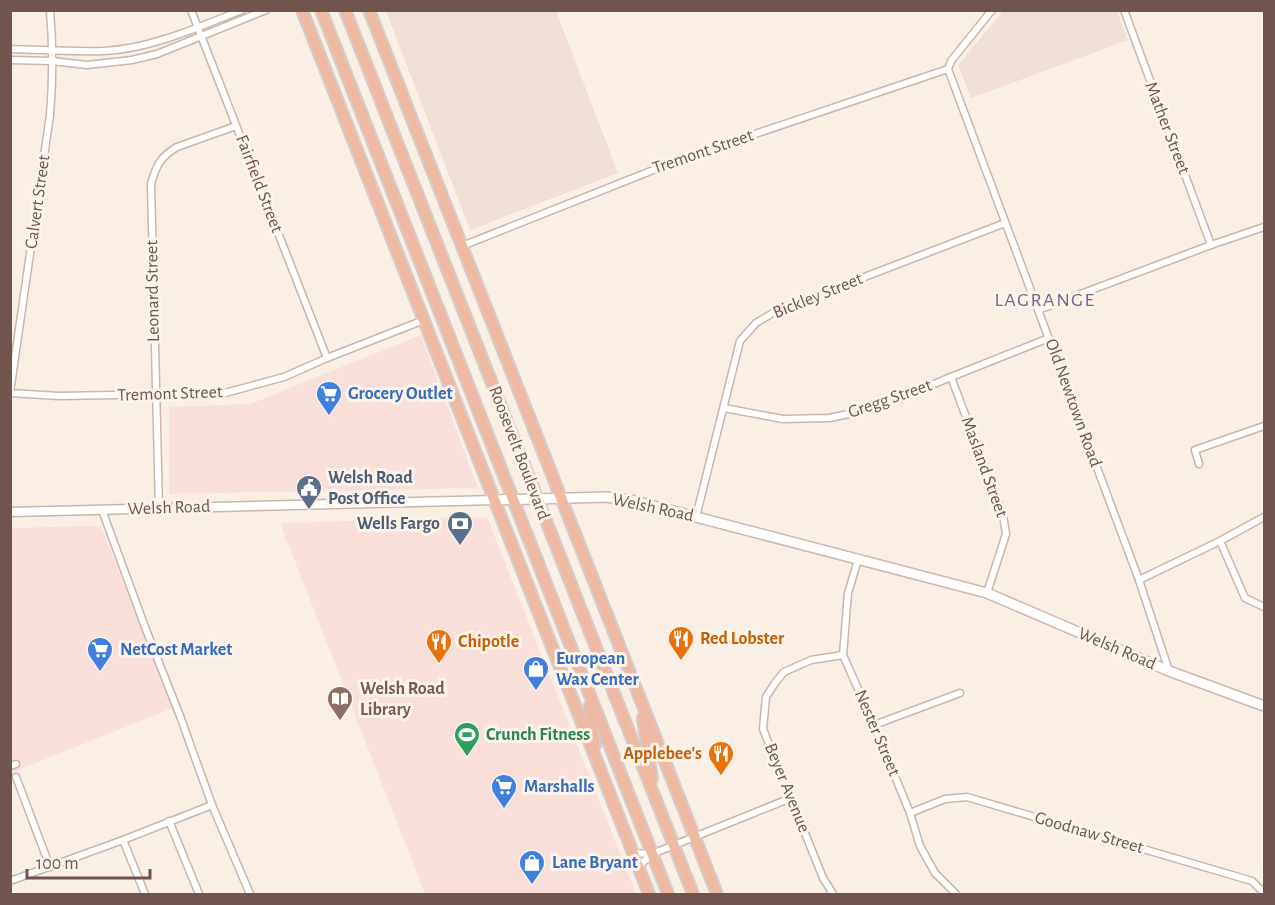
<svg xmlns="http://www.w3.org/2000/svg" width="1275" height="905" font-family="'Alegreya Sans',sans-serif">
<rect width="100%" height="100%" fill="#f9efe5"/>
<!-- residential -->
<g fill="#f0dfd4">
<polygon points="1004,10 1117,11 1128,40 971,98 958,65"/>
<polygon points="386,11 556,11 618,173 470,230"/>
</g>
<!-- commercial -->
<g fill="#f8dfda">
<polygon points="421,335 478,488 169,494 169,407 250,404"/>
<polygon points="487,517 636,894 425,894 280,523"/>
<polygon points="101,526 173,708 11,773 11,528"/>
</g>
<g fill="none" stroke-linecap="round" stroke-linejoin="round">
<defs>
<g id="minor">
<polyline points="191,10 327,358"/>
<polyline points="992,10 951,61 948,69 1139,580 1169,671"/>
<polyline points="1124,10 1211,245"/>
<path d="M10,49C41,50 73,52 104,51C150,49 199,27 242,10"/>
<polyline points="10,60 52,61 87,65 132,60 157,54 266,10"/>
<polyline points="462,246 681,159 948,69"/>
<polyline points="1038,310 1211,245 1264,227"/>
<polyline points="951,377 1003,515 1006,534 987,593"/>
<path d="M10,392L50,115C53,80 53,45 50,10"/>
<polyline points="10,393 59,396 225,393 284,377 327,358 424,320"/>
<polyline points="724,408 783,419 829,418 859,412 898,399 951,377 1049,338"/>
<polyline points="1199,464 1195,450 1264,426"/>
<path d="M159,508L151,184C156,166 160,157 177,147L236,126"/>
<polyline points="102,510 145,627 180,716 212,805 250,894"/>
<polyline points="696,517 740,341 756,323 776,311 1005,223"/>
<polyline points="1220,541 1245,598 1264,607"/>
<polyline points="858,560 848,593 843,655 874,725 910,813 920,846 935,873 956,894"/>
<polyline points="1139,580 1220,541 1264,517"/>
<polyline points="874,725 960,693"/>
<polyline points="10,766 16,764"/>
<polyline points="16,777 50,867"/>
<polyline points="910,813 945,799 967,797 1252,881 1264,893"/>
<polyline points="169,821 199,894"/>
<polyline points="123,840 145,894"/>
<polyline points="633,853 652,854"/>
<polyline points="638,867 652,854 791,798"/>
<polyline points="10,881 123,840 212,805"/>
<polyline points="833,894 823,878 763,729 766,697 775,683 784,672 811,660 843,655"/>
</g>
<polyline id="tertiary" points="10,512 495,500"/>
<polyline id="secondary" points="495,500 606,497 631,500 987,593 1169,671 1264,706"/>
<g id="trunk">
<polyline points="302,10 649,894"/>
<polyline points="321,10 668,894"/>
<polyline points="345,10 693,894"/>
<polyline points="369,10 717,894"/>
<polyline points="589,707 595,745"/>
<polyline points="643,718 652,779"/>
</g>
</defs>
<!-- minor casing -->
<use href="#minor" stroke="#c9b6ad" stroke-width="9"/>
<!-- tertiary casing -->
<use href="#tertiary" stroke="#c9b6ad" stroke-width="11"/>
<!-- secondary casing -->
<use href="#secondary" stroke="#ceb7ae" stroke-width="12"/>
<!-- trunk casing -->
<use href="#trunk" stroke="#d4ccca" stroke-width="14"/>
<!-- minor -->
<use href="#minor" stroke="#fff" stroke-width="6"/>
<!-- tertiary -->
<use href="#tertiary" stroke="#fff" stroke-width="8"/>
<!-- secondary -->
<use href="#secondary" stroke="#fff" stroke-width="9"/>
<!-- trunk -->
<use href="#trunk" stroke="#eebaa4" stroke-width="10"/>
</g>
<!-- icons -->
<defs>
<symbol id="supermarket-pin" viewBox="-11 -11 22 30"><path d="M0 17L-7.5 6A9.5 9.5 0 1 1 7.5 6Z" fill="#3f7fe0" stroke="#fcf3eb"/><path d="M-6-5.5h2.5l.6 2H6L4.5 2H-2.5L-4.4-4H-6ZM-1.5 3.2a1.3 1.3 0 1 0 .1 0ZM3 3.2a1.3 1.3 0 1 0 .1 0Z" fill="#fff"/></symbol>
<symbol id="civic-pin" viewBox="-11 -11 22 30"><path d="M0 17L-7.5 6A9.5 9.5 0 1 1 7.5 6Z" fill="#5c6f8a" stroke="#fcf3eb"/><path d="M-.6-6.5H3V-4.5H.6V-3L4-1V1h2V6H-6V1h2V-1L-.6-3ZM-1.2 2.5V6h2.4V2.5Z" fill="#fff"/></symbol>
<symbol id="bank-pin" viewBox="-11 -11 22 30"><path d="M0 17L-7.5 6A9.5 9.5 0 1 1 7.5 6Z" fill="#5c6f8a" stroke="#fcf3eb"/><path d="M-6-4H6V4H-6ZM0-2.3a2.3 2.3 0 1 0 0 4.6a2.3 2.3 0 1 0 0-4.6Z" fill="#fff"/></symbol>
<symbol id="restaurant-pin" viewBox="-11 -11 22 30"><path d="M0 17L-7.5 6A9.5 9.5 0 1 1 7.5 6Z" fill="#e8710a" stroke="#fcf3eb"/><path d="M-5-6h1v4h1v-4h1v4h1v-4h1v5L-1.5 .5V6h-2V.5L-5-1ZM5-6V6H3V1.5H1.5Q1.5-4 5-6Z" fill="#fff"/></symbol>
<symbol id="shop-pin" viewBox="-11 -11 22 30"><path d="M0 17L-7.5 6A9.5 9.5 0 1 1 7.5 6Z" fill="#3f7fe0" stroke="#fcf3eb"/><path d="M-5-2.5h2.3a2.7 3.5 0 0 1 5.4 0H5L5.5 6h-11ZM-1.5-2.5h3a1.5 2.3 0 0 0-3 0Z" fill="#fff"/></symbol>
<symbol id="library-pin" viewBox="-11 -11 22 30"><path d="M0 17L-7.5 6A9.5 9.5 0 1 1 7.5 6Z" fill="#8d6e63" stroke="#fcf3eb"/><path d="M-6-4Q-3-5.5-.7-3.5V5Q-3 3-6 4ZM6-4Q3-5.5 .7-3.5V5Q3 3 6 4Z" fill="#fff"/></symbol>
<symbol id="stadium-pin" viewBox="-11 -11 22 30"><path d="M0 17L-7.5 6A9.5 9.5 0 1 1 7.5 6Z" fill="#2e9e5b" stroke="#fcf3eb"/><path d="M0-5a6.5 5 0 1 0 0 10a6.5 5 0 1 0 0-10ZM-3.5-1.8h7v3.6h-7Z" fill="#fff"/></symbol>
</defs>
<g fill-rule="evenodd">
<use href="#supermarket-pin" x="314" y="379" width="30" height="40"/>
<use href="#civic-pin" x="294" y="473" width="30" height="40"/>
<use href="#bank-pin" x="445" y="509" width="30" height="40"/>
<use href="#restaurant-pin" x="666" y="624" width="30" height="40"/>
<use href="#restaurant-pin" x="424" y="627" width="30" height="40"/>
<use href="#supermarket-pin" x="85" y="635" width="30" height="40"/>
<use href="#shop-pin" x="521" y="654" width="30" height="40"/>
<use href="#library-pin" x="325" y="684" width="30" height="40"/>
<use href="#stadium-pin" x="452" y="720" width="30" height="40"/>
<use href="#restaurant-pin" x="706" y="739" width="30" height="40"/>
<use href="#supermarket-pin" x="489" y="772" width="30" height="40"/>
<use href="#shop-pin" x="517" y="848" width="30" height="40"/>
</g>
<g text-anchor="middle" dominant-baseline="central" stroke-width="6" stroke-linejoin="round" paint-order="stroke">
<!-- street labels -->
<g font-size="18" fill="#6f554e" stroke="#fcf3eb">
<text transform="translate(1167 128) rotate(69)">Mather Street</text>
<text transform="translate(703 152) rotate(-19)">Tremont Street</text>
<text transform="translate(259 184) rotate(69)">Fairfield Street</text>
<text transform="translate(38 202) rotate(-82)">Calvert Street</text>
<text transform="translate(153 291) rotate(-91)">Leonard Street</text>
<text transform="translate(818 296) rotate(-22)">Bickley Street</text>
<text transform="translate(170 394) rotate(-2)">Tremont Street</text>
<text transform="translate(890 399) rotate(-19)">Gregg Street</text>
<text transform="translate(1073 403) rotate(70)">Old Newtown Road</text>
<text transform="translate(519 453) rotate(69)">Roosevelt Boulevard</text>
<text transform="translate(984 467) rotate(70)">Masland Street</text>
<text transform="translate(169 508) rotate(-2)">Welsh Road</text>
<text transform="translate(653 508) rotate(12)">Welsh Road</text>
<text transform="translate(1117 649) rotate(23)">Welsh Road</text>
<text transform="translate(877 733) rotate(67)">Nester Street</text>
<text transform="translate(787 788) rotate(68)">Beyer Avenue</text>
<text transform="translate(1089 833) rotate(16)">Goodnaw Street</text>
</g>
<!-- shop labels -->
<g font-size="18" font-weight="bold" fill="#366cbe" stroke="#fcf3eb" text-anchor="start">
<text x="348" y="394">Grocery Outlet</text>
<text x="120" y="650">NetCost Market</text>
<text x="556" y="659">European<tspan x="556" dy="21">Wax Center</tspan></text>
<text x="524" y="787">Marshalls</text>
<text x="552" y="863">Lane Bryant</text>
</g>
<!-- service labels -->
<g font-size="18" font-weight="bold" fill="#4e5e75" stroke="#fcf3eb" text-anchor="start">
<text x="328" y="478">Welsh Road<tspan x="328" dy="21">Post Office</tspan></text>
<text x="440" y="524" text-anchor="end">Wells Fargo</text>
</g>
<!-- food labels -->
<g font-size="18" font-weight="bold" fill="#c56008" stroke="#fcf3eb" text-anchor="start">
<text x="700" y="639">Red Lobster</text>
<text x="458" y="642">Chipotle</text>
<text x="702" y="754" text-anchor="end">Applebee's</text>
</g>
<!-- education labels -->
<g font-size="18" font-weight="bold" fill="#785e54" stroke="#fcf3eb" text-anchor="start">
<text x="360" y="689">Welsh Road<tspan x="360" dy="21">Library</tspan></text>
</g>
<!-- leisure labels -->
<g font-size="18" font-weight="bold" fill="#27864d" stroke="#fcf3eb" text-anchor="start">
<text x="486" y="735">Crunch Fitness</text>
</g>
<!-- neighbourhood labels -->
<g font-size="20" letter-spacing="1.5" fill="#79668b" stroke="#fcf3eb">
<text x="1045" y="300">LAGRANGE</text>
</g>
</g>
<!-- border -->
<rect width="1275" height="905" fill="none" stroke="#6f554e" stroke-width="24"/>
<!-- scale -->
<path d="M27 869v9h123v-9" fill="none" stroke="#6f554e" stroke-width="3"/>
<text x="36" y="869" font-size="18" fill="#6f554e" stroke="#fcf3eb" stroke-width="4.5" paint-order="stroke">100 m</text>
</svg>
